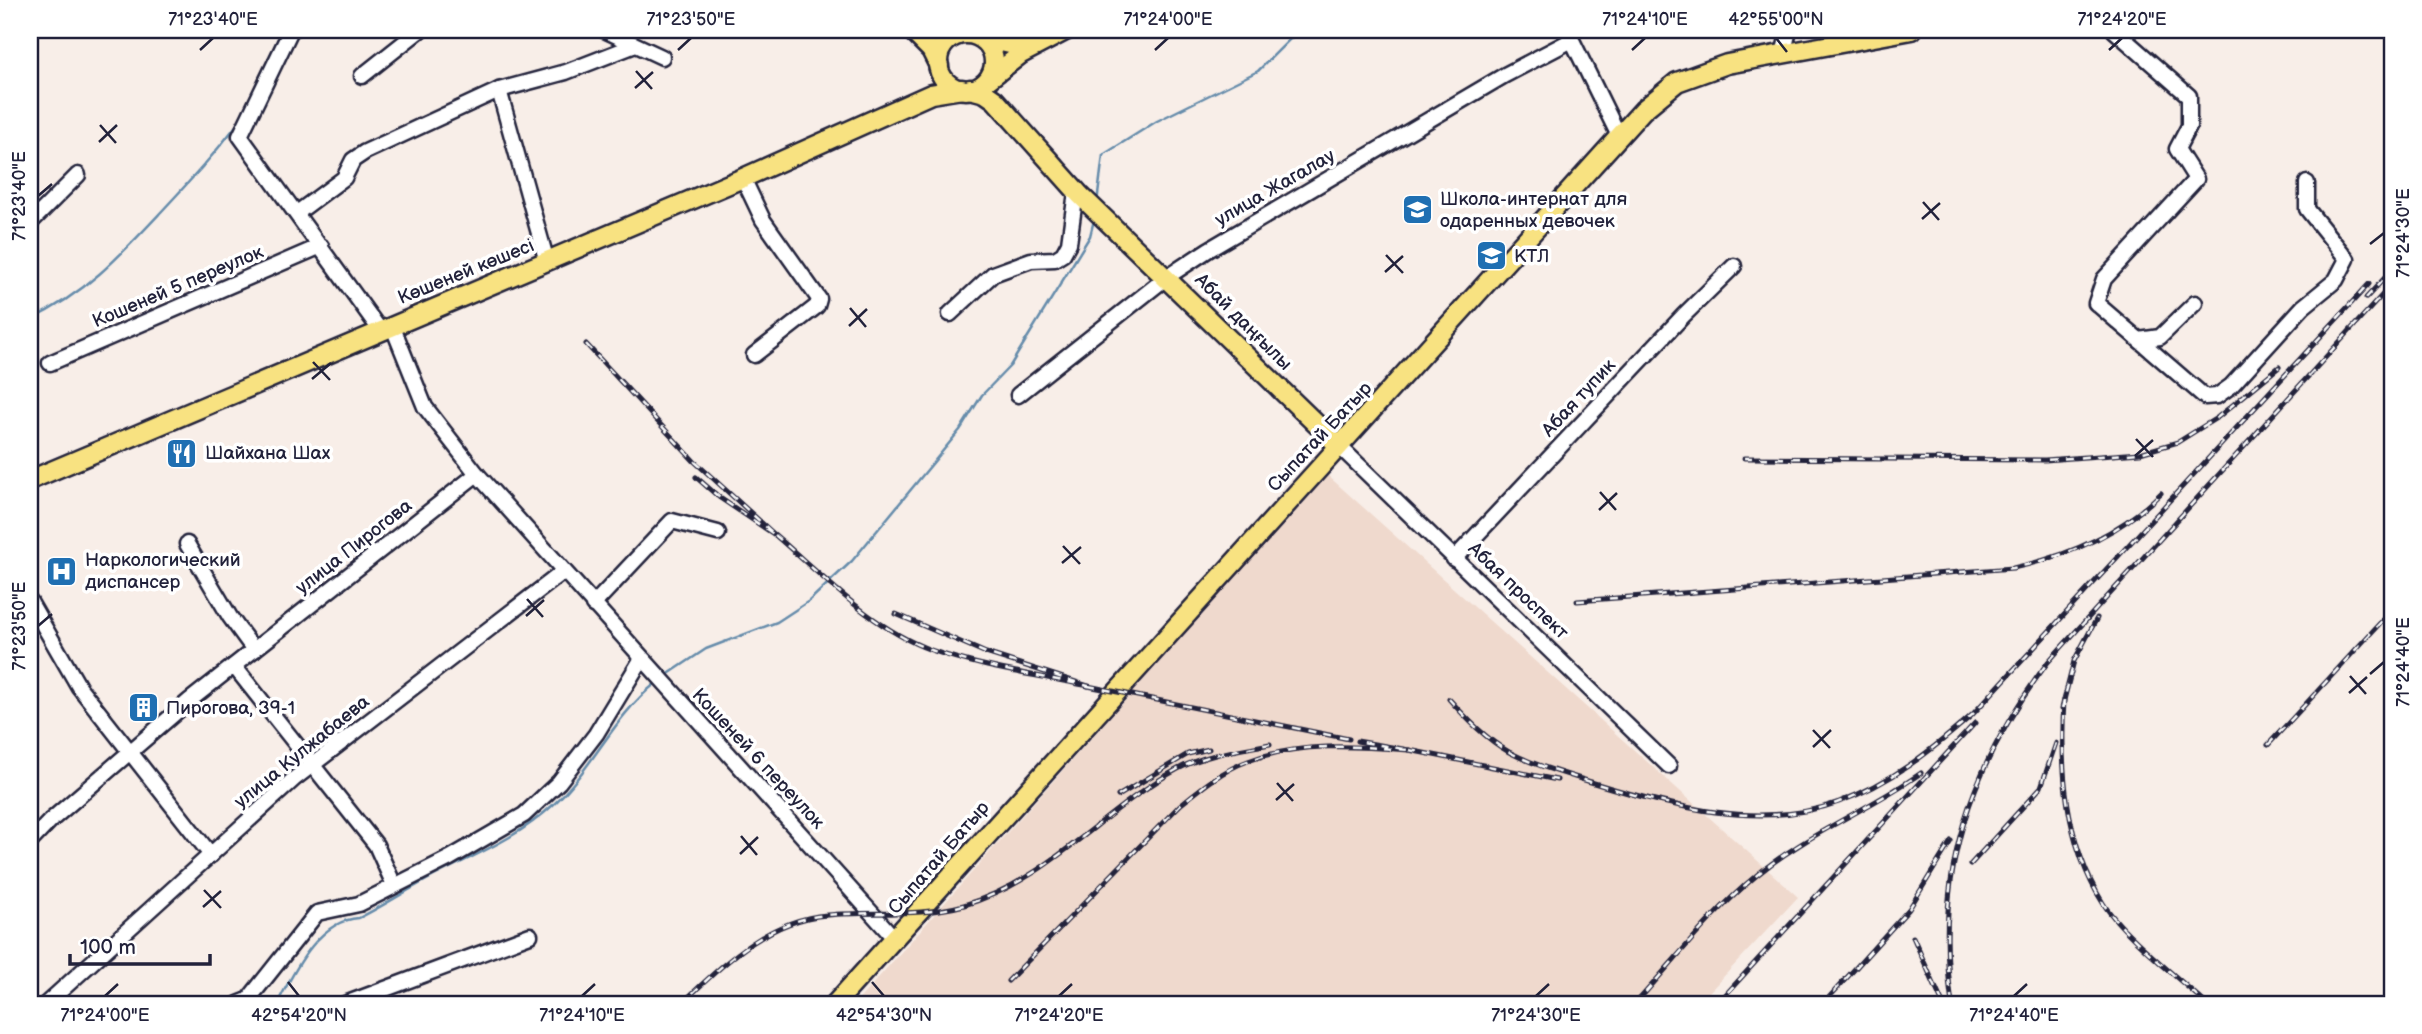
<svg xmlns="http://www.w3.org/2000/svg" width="2422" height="1034" font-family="'Balsamiq Sans',sans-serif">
<rect width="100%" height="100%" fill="#f8eee8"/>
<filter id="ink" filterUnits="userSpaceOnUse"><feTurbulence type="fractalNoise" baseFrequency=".0143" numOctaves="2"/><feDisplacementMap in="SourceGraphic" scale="14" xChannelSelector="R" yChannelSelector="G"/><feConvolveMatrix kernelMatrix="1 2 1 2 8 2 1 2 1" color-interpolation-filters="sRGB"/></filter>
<g filter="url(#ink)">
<!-- built -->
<polygon fill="#efd9cd" points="1326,474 1798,897 1698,1004 855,1004"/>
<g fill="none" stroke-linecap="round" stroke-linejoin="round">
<!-- stream -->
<g stroke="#668cab" stroke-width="2.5">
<polyline points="254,91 282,30"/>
<polyline points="1097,203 1103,155 1157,121 1258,71 1299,30"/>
<path d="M30,320C86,293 119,257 161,212C189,182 216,153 241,119"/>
<polyline points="664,677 706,649 777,622 809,601 852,561 960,430 982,395 1010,366 1090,236 1094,220"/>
<path d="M277,1004C294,972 318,920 359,918C385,905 409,889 434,876C476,854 518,838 553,805C593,768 613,717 656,683"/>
</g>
<defs>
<g id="minor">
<polyline points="291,30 240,136 380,330"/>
<polyline points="604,30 662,57"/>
<polyline points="1567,30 1619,136"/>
<polyline points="2114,30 2189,96 2189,126 2177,149 2196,179 2104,279 2096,303 2139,340 2160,337 2195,303"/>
<polyline points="1783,55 1789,30"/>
<polyline points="362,76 420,30"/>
<polyline points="499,90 547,262"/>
<polyline points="743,178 763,220 819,299 817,306 754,355"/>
<polyline points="297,213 344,178 353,160 365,152 499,90 566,72 633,46"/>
<polyline points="30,223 78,175"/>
<polyline points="950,314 993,274 1031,260 1055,259 1063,254 1069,243 1076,192"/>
<polyline points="392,325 425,407 477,474 895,939"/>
<polyline points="2139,340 2205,397 2217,396 2231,386 2303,307 2336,280 2347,259 2307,209 2307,183"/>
<polyline points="50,363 321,246"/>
<polyline points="1018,395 1167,277 1208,250 1505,75 1570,41"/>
<polyline points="1339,446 1669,766"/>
<polyline points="187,544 230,617 254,650"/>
<polyline points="1454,559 1684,315 1734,266"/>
<polyline points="30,602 79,687 211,855"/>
<polyline points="593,605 672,521 718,533"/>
<polyline points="234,666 376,845 394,885"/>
<polyline points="30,842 50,821 189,701 477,474"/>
<polyline points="46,1004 294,779 563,572"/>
<polyline points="238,1004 248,1000 317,913 359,904 450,858 524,815 559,782 596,734 641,660"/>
<polyline points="345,1004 530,935"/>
</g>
<g id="major">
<polyline points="911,30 931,50 939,66"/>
<circle cx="966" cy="62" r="28"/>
<polyline points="980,37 1014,45 1035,42"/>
<polyline points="988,80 1021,54 1067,30"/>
<polyline points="970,89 985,93 995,100 1080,195 1339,446"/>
<polyline points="30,480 743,178 931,94 962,89"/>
<polyline points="835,1004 1643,110 1677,82 1727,64 1912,30"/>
</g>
</defs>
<!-- minor casing -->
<use href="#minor" stroke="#22223b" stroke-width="19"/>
<!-- major casing -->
<use href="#major" stroke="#22223b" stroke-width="23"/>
<!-- minor -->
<use href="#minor" stroke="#fff" stroke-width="14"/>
<!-- major -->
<use href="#major" stroke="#f8e281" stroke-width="18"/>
<defs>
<g id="rail">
<polyline points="2366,298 2392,270"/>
<polyline points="586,344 694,461 775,535 720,498 696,477"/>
<polyline points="1744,458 2045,460 2140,453 2178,442 2218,417 2279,367"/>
<path d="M775,535C823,576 871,628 931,650C981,668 1037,675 1088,686L986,653L896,614"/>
<path d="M1577,601L2013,568C2069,556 2120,534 2161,493"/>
<polyline points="1088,686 1349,739"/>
<path d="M1449,699C1467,719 1486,739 1509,752C1536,766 1565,774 1594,783C1669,806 1761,831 1839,802C1891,783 1931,751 1972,715L2369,284"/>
<path d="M2064,700C2060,768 2065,843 2103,903C2122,934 2178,977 2206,1004"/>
<polyline points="2062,708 2074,661 2097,618"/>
<polyline points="2268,745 2392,610"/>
<polyline points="1409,750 1557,780"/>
<polyline points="1118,796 1188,754 1209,749"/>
<polyline points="1970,865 2041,787 2056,743"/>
<polyline points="1913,937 1943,1004"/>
<path d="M1008,981L1180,805C1201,788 1223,770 1248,761C1299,742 1356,746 1409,750L1357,741"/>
<path d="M681,1004C723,965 766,920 827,915C872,911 921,917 964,905C1049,881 1103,809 1178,769C1206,754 1239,750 1270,744"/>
<path d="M1635,1004C1674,961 1712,912 1757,875C1807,834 1868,810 1921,773"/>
<polyline points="1717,1004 1975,723"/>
<polyline points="1823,1004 1909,909 1951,841"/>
<path d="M1952,1004C1933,873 1970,767 2048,662L2385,292"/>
</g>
</defs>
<!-- rail casing -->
<use href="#rail" stroke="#22223b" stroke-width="5"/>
<!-- rail -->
<use href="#rail" stroke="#fff" stroke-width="2.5" stroke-dasharray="8" stroke-linecap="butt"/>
</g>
</g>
<!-- ticks -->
<path fill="none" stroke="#22223b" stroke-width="2.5" d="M1776,38L1787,52M200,50L213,38M678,50L691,38M1155,50L1168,38M1632,50L1645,38M2109,50L2122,38M636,71L652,89M635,88L653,72M100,125L116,143M99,142L117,125M38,196L52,184M1923,202L1939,220M1922,219L1940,203M2370,244L2384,233M1386,255L1403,273M1385,272L1403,256M850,308L866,327M849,326L867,309M313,362L330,380M312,379L331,363M2136,439L2153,457M2135,456L2153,440M1600,492L1616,510M1599,510L1617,493M1063,546L1080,564M1062,563L1081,547M527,599L543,617M526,616L544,600M38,626L52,614M2370,674L2384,662M2350,676L2366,694M2349,693L2367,677M1813,730L1830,748M1813,747L1831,730M1277,783L1293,801M1276,800L1294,784M741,836L757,855M740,854L758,837M204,890L221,908M203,907L221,891M288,982L299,996M872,982L884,996M105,996L118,984M582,996L595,984M1059,996L1072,984M1536,996L1549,984M2014,996L2027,984"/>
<!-- icons -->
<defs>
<symbol id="school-square" viewBox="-11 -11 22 22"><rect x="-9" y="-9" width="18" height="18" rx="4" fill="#1f6fb2" stroke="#fff"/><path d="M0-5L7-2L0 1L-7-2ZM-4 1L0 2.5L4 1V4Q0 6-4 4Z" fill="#fff"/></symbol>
<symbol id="restaurant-square" viewBox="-11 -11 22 22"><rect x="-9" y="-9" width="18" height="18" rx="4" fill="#1f6fb2" stroke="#fff"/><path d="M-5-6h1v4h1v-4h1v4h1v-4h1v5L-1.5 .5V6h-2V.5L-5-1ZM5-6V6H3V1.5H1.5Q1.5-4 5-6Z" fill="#fff"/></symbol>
<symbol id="hospital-square" viewBox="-11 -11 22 22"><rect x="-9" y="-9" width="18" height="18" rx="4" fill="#1f6fb2" stroke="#fff"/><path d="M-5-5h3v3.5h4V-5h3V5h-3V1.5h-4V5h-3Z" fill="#fff"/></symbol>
<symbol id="building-square" viewBox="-11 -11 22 22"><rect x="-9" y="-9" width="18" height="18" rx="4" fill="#1f6fb2" stroke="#fff"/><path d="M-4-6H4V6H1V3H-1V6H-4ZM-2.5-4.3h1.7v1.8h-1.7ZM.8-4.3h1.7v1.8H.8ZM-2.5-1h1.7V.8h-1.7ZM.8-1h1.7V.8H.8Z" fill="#fff"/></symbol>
</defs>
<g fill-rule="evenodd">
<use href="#school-square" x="1400" y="192" width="35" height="35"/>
<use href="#school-square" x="1474" y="238" width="35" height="35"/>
<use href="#restaurant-square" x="164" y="436" width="35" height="35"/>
<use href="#hospital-square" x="44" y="554" width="35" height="35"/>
<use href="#building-square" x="126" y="690" width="35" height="35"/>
</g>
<g text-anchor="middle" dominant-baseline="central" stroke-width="7" stroke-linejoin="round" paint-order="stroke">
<!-- street labels -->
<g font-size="19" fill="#22223b" stroke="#fff">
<text transform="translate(1275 188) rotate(-30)">улица Жагалау</text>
<text transform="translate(466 272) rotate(-22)">Көшеней көшесі</text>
<text transform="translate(178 287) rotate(-23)">Кошеней 5 переулок</text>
<text transform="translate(1243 322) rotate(45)">Абай даңғылы</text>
<text transform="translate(1579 398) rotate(-47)">Абая тупик</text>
<text transform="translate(1320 437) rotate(-47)">Сыпатай Батыр</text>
<text transform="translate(354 547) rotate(-38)">улица Пирогова</text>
<text transform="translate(1518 591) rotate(44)">Абая проспект</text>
<text transform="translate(302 752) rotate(-39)">улица Кулжабаева</text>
<text transform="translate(758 759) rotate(47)">Кошеней 6 переулок</text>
<text transform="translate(939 858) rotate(-49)">Сыпатай Батыр</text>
</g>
<!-- poi labels -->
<g font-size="19" fill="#22223b" stroke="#fff" text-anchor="start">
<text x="1440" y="199">Школа-интернат для<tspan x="1440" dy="22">одаренных девочек</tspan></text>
<text x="1514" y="256">КТЛ</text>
<text x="205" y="453">Шайхана Шах</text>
<text x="85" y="560">Наркологический<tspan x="85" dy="22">диспансер</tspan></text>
<text x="166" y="708">Пирогова, 39-1</text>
</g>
</g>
<!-- margin -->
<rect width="2422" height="1034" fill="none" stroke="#fff" stroke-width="77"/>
<!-- scale -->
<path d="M70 954v10h140v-10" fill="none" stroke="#22223b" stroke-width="3.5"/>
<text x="80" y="954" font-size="21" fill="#22223b" stroke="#ffffff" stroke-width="5" paint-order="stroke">100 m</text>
<rect x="38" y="38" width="2346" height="958" fill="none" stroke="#22223b" stroke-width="2.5"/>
<g font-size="18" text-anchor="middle" fill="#22223b">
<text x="213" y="25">71°23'40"E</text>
<text x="691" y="25">71°23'50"E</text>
<text x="1168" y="25">71°24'00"E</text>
<text x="1645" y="25">71°24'10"E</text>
<text x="1776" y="25">42°55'00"N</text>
<text x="2122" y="25">71°24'20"E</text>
<text transform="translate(19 196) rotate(-90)" y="6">71°23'40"E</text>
<text transform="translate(2403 233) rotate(-90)" y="6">71°24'30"E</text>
<text transform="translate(19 626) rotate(-90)" y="6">71°23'50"E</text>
<text transform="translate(2403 662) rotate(-90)" y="6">71°24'40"E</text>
<text x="105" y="1021">71°24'00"E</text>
<text x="299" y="1021">42°54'20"N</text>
<text x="582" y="1021">71°24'10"E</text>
<text x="884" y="1021">42°54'30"N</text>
<text x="1059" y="1021">71°24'20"E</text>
<text x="1536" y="1021">71°24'30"E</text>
<text x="2014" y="1021">71°24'40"E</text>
</g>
</svg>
